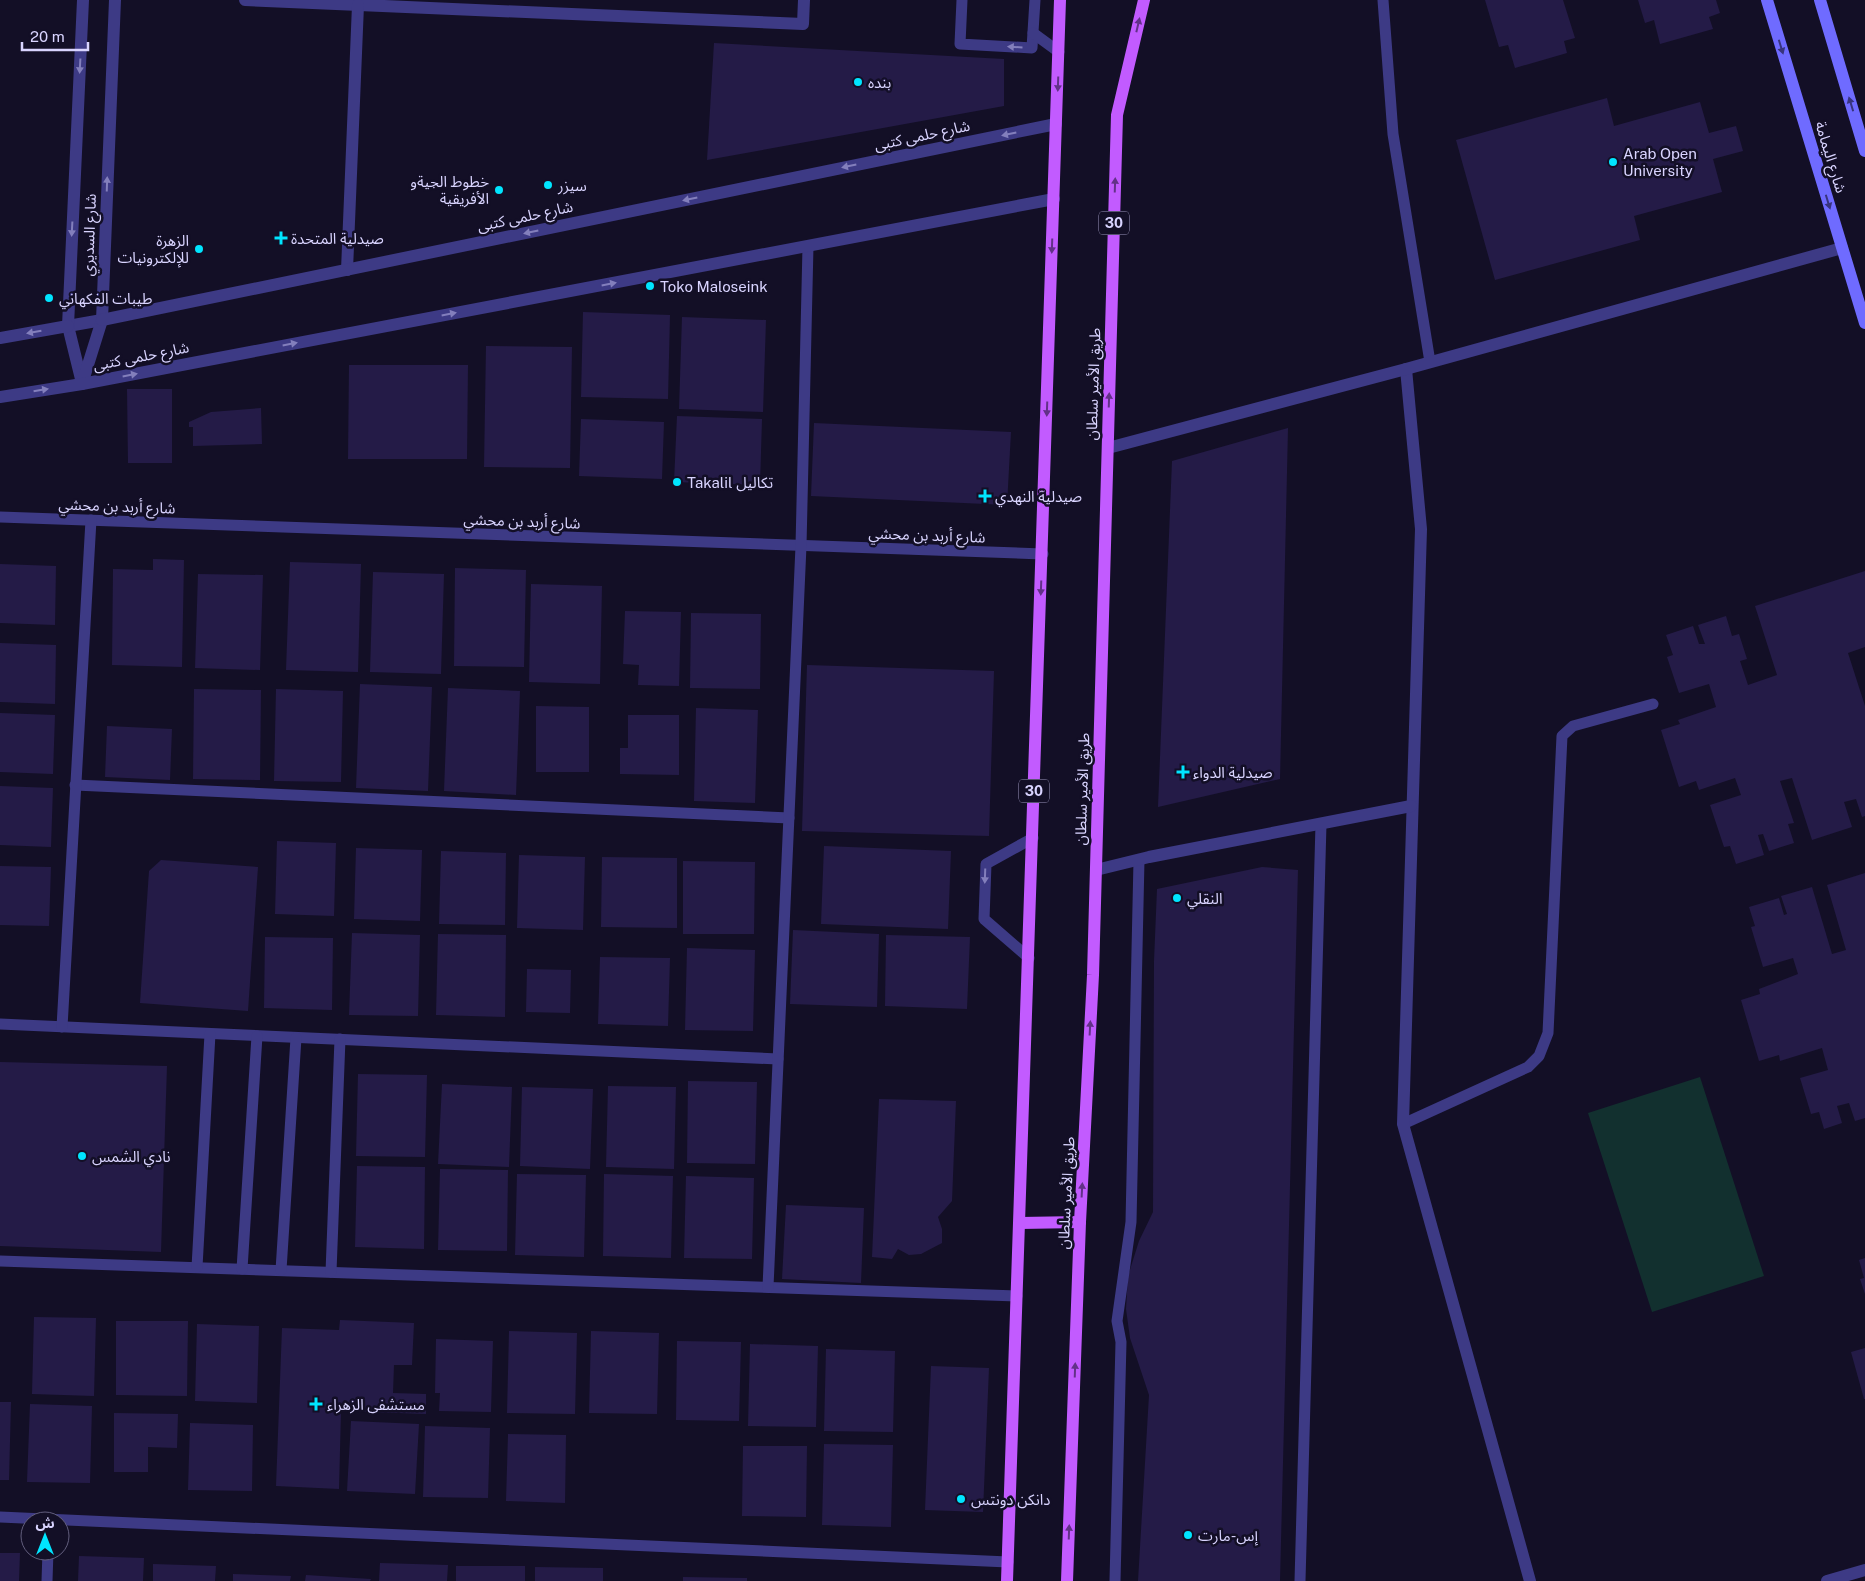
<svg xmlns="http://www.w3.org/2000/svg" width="1865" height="1581" font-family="'Public Sans','Noto Sans Arabic',sans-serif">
<rect width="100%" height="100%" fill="#130f26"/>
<!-- green -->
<polygon fill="#12302f" points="1700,1077 1764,1276 1652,1312 1588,1113"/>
<!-- building -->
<g fill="#241b47">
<polygon points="1485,0 1563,0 1575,38 1564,41 1567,53 1515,68 1508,45 1499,47"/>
<polygon points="1638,0 1716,0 1720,13 1709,17 1713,29 1660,44 1654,20 1645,23"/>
<polygon points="714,43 1004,59 1004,106 707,160"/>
<polygon points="1607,98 1614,126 1700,102 1709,133 1736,126 1743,151 1713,159 1722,192 1634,216 1640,240 1495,280 1456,140"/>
<polygon points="583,312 670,315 668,399 581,397"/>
<polygon points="682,317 766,320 763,412 679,409"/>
<polygon points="486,346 572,347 570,468 484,467"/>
<polygon points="349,365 468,365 467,459 348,459"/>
<polygon points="127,389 172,389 172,463 128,463"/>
<polygon points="261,408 262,444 193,446 193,427 189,427 189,422 211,412"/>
<polygon points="677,416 762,419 760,485 674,482"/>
<polygon points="581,419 664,422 662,479 579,476"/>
<polygon points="814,423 1011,432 1007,505 811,496"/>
<polygon points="1288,428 1280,779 1158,807 1172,461"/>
<polygon points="153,559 184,560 182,667 112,665 113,569 153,570"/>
<polygon points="290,562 361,564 358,672 286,670"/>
<polygon points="0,564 56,566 55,625 0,623"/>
<polygon points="455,568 526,570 524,667 454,666"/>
<polygon points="1865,571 1865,647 1848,653 1865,706 1865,816 1862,817 1856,799 1844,802 1852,827 1812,840 1792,778 1780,781 1794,823 1788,824 1794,843 1769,851 1763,834 1758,835 1764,855 1736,864 1730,846 1724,847 1710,805 1741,795 1735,778 1699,790 1696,781 1679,787 1661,730 1680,724 1678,720 1716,707 1709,684 1679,693 1667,657 1673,655 1666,635 1693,626 1699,644 1705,644 1698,625 1726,616 1732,636 1739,634 1747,659 1740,661 1748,685 1777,675 1755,606"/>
<polygon points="373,572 444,574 441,674 370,672"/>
<polygon points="198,574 263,575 260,670 195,668"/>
<polygon points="531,584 602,586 600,684 529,682"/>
<polygon points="625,611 681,612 679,686 638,685 639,665 623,664"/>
<polygon points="691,613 761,614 760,689 690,688"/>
<polygon points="0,643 56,645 55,704 0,702"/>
<polygon points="807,665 994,671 989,836 802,831"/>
<polygon points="360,684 432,687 428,791 356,788"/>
<polygon points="448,688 520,691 516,795 444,791"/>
<polygon points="194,689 261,690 260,780 193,779"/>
<polygon points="276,689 343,691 341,782 274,781"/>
<polygon points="536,706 589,707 589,772 536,772"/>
<polygon points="696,708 758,710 755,803 694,801"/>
<polygon points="0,713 55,715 53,774 0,772"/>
<polygon points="628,715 679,715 679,775 620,774 620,748 628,748"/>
<polygon points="107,726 172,729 170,780 105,777"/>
<polygon points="0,786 53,788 51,847 0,845"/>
<polygon points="277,841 336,843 334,916 275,914"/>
<polygon points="824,846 951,851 948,929 821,924"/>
<polygon points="356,848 422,850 420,921 354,919"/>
<polygon points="441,851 506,853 505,925 439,924"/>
<polygon points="519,855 585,857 583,930 517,928"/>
<polygon points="602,857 677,858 677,928 601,927"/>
<polygon points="161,860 258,867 248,1011 140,1003 149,871"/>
<polygon points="683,861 755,862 754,934 683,934"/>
<polygon points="0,866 51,867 49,926 0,925"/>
<polygon points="1262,867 1298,870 1280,1581 1138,1581 1149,1395 1130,1338 1126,1309 1128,1276 1139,1241 1153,1212 1154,961 1157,889"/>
<polygon points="1865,873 1865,1118 1855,1121 1849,1103 1837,1106 1842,1123 1824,1129 1819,1112 1811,1114 1800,1078 1828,1070 1822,1048 1780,1061 1779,1055 1759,1061 1741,1000 1760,994 1759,989 1798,974 1793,958 1763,967 1751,927 1755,926 1749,907 1779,898 1784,915 1787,914 1781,896 1812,887 1832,954 1846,950 1827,885"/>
<polygon points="793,930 879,934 877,1007 790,1004"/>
<polygon points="352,933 420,935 418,1016 349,1015"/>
<polygon points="438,934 506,935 505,1017 436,1015"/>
<polygon points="886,935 970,937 967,1009 885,1006"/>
<polygon points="265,937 333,938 332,1010 264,1008"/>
<polygon points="687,948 755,950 753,1031 685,1030"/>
<polygon points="600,957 670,958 668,1026 598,1024"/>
<polygon points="527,969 571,970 570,1013 526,1012"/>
<polygon points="0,1062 167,1066 161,1252 0,1246"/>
<polygon points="358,1074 427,1075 425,1157 356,1156"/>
<polygon points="688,1081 757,1082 755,1164 687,1163"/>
<polygon points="442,1084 512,1087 509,1167 438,1164"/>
<polygon points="608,1086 676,1087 674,1169 606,1167"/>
<polygon points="522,1087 593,1089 590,1169 520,1166"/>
<polygon points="879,1099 956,1101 952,1201 938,1217 942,1229 942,1243 921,1254 909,1255 898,1249 892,1259 872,1257"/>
<polygon points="357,1166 425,1167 424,1249 355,1247"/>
<polygon points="440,1169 508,1170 507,1251 438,1250"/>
<polygon points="517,1174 586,1175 584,1257 515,1255"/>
<polygon points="604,1174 673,1176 671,1258 603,1256"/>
<polygon points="686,1176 754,1178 752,1259 684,1258"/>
<polygon points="786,1205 864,1208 861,1283 782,1279"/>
<polygon points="1865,1258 1865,1294 1860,1279 1864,1278 1859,1260"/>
<polygon points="34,1317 96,1318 94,1396 32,1394"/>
<polygon points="340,1320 414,1323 412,1365 394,1365 393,1393 426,1394 426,1414 341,1411 339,1489 276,1486 282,1328 339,1330"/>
<polygon points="116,1321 188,1321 187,1396 116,1395"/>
<polygon points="197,1324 259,1326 257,1403 195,1401"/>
<polygon points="509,1331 577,1333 575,1414 507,1413"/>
<polygon points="591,1331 659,1333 657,1414 589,1413"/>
<polygon points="436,1339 493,1341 491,1412 439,1411 440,1393 435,1393"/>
<polygon points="677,1341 741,1342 739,1421 676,1420"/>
<polygon points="750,1344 818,1346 816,1427 748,1426"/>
<polygon points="1865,1348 1865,1399 1864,1399 1851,1352"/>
<polygon points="826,1349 895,1351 893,1432 824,1431"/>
<polygon points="931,1366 989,1368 983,1512 925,1510"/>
<polygon points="0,1402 11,1402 9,1480 0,1480"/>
<polygon points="30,1404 92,1406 90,1483 27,1482"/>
<polygon points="114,1413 178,1414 177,1448 148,1447 148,1472 114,1472"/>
<polygon points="351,1421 419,1424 415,1494 347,1491"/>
<polygon points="190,1423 253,1425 252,1491 188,1490"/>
<polygon points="425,1426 490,1428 488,1498 423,1497"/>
<polygon points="508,1434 566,1435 565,1503 506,1501"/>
<polygon points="824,1444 893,1445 891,1527 822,1525"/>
<polygon points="743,1446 807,1446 806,1517 742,1516"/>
<polygon points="0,1553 20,1553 19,1581 0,1581"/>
<polygon points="79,1556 144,1558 143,1581 78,1581"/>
<polygon points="380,1563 448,1565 447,1581 379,1581"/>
<polygon points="153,1564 216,1566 215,1581 153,1581"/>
<rect x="456" y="1566" width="69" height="15"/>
<polygon points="535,1567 603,1568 603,1581 535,1581"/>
<polygon points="233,1574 291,1576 290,1581 233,1581"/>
<polygon points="306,1575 371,1579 370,1581 305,1581"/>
<polygon points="683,1577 747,1578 747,1581 683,1581"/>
</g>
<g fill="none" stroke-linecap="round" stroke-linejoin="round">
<!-- service -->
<g stroke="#3d3a85" stroke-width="11">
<polyline points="962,0 960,44 1032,48 1035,0"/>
<polyline points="1383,0 1393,134 1430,362"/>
<polyline points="1033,33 1059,52"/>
<polyline points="0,517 1043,554"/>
<polyline points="75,785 789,818"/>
<polyline points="1029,958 984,919 986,864 1033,838"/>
<polyline points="0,1024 778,1059"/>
<polyline points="62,1027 91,520"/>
<polyline points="1403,1124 1528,1067 1539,1056 1548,1033 1562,736 1573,726 1653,704"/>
<polyline points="0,1261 1017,1296"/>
<polyline points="197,1267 210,1034"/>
<polyline points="242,1269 257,1036"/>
<polyline points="281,1270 296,1038"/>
<polyline points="331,1272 340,1039"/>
<polyline points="768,1287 801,546 808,246"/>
<polyline points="0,1517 1008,1562"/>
<polyline points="47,1581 48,1551"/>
<polyline points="1115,1581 1121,1342 1117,1321 1131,1222 1139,860"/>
<polyline points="1300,1581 1321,824"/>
</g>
<!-- minor -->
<g stroke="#3d3a85" stroke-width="12">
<polyline points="245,0 803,24 804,0"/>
<polyline points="347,270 358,5"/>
<polyline points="68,326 102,320"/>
<polyline points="1406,369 1421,529 1403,1124 1530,1581"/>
<polyline points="82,383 68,326 83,0"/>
<polyline points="82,384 102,320 115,0"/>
<polyline points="1108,448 1406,369 1842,248"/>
<polyline points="1096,870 1149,857 1411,806"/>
<polyline points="1827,1581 1865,1570"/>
</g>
<!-- tertiary -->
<g stroke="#3d3a85" stroke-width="12">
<polyline points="102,320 1056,124"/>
<polyline points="0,338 68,326"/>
<polyline points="0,397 82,384 1054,199"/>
</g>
<!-- secondary -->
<g stroke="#6f6bff" stroke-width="12">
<polyline points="1767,0 1865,323"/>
<polyline points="1820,0 1865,151"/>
</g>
<!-- primary -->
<g stroke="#c25bff" stroke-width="12">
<polyline points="1020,1223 1080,1222"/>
<polyline points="1007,1581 1060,0"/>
<polyline points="1067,1581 1080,1222 1093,975 1117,115 1144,0"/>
</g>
</g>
<!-- one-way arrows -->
<defs><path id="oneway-solid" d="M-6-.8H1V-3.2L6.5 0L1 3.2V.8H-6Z" transform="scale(1.25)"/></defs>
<g fill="#623188">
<use href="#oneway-solid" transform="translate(1138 25) rotate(-77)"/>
<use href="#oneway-solid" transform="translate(1058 84) rotate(92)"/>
<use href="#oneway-solid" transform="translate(1115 185) rotate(-88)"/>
<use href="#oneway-solid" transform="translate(1052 246) rotate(92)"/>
<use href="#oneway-solid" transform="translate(1109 400) rotate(-88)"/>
<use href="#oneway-solid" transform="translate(1047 409) rotate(92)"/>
<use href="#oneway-solid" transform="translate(1041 588) rotate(92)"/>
<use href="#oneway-solid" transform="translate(1090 1028) rotate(-87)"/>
<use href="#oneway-solid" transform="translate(1082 1190) rotate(-87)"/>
<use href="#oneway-solid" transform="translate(1075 1370) rotate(-88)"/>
<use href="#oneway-solid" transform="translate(1069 1532) rotate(-88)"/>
</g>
<g fill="#837fbc">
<use href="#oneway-solid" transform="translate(1015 47) rotate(-177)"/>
<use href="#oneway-solid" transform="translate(80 66) rotate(93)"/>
<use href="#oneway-solid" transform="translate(1009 134) rotate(168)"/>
<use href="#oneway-solid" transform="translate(849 166) rotate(168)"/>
<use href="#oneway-solid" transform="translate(107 184) rotate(-88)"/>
<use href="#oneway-solid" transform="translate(690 199) rotate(168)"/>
<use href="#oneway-solid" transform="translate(72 229) rotate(93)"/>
<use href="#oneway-solid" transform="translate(531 232) rotate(168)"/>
<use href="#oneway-solid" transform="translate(609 284) rotate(-11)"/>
<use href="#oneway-solid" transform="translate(449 314) rotate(-11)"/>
<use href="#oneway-solid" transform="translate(34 332) rotate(170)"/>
<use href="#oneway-solid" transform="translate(290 344) rotate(-11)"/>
<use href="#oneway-solid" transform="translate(130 375) rotate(-11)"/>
<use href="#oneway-solid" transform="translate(41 390) rotate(-9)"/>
<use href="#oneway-solid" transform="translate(985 876) rotate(92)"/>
</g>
<g fill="#38347d">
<use href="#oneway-solid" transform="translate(1781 47) rotate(73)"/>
<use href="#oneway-solid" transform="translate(1851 104) rotate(-107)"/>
<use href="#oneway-solid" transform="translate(1828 202) rotate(73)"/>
</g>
<!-- markers -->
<g fill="#00e5ff" stroke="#130f26" stroke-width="2">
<circle cx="858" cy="82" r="5"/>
<circle cx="1613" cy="162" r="5"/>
<circle cx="548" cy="185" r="5"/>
<circle cx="499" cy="190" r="5"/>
<path d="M278.5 230.5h5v5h5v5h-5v5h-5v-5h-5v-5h5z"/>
<circle cx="199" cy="249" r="5"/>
<circle cx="650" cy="286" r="5"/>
<circle cx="49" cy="298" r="5"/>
<circle cx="677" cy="482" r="5"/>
<path d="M982.5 488.5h5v5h5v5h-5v5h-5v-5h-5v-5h5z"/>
<path d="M1180.5 764.5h5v5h5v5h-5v5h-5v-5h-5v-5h5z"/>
<circle cx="1177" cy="898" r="5"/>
<circle cx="82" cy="1156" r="5"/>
<path d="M313.5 1396.5h5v5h5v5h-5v5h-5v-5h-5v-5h5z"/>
<circle cx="961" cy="1499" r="5"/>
<circle cx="1188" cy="1535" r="5"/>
</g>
<g text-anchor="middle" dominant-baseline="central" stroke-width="5" stroke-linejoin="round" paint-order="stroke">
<!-- shield labels -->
<g fill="#130f26" stroke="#9e99be" stroke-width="1">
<rect x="1099" y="211.5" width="30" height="23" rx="4"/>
<rect x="1019" y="779.5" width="30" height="23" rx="4"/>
</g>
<g font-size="14" font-weight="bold" fill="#d9d4ff">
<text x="1114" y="223">30</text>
<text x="1034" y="791">30</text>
</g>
<!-- poi labels -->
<g font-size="15" fill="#d9d4ff" stroke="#130f26" text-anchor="start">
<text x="868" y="82">بنده</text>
<text x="1623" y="153">Arab Open<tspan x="1623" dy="17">University</tspan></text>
<text x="489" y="181" text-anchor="end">خطوط الجيةو<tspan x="489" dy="17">الأفريقية</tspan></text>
<text x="558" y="185">سيزر</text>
<text x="291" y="238">صيدلية المتحدة</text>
<text x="189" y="240" text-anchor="end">الزهرة<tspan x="189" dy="17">للإلكترونيات</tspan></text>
<text x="660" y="286">Toko Maloseink</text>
<text x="59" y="298">طيبات الفكهاني</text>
<text x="687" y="482">Takalil تكاليل</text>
<text x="995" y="496">صيدلية النهدي</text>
<text x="1193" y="772">صيدلية الدواء</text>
<text x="1187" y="898">النقلي</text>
<text x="92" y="1156">نادي الشمس</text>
<text x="327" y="1404">مستشفى الزهراء</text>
<text x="971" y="1499">دانكن دونتس</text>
<text x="1198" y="1535">إس-مارت</text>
</g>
<!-- street labels -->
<g font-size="15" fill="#d9d4ff" stroke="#130f26">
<text transform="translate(922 135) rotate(-12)">شارع حلمى كتبى</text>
<text transform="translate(1831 157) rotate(73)">شارع اليمامة</text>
<text transform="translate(525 216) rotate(-12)">شارع حلمى كتبى</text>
<text transform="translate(89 235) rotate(-88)">شارع السديري</text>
<text transform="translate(141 356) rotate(-11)">شارع حلمى كتبى</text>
<text transform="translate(1093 384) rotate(-88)">طريق الأمير سلطان</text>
<text transform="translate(117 506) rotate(2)">شارع أربد بن محشي</text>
<text transform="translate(522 521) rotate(2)">شارع أربد بن محشي</text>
<text transform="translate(927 535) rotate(2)">شارع أربد بن محشي</text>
<text transform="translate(1082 789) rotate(-88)">طريق الأمير سلطان</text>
<text transform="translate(1066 1193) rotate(-87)">طريق الأمير سلطان</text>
</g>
</g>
<!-- north arrow -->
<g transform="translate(45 1536)"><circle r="24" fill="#130f26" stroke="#625e7d"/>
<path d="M0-4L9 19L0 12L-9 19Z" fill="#00e5ff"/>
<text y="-8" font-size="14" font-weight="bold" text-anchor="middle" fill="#d9d4ff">ش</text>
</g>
<!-- scale -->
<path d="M22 42v8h66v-8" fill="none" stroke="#d9d4ff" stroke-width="2.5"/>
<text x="30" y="42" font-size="15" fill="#d9d4ff" stroke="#130f26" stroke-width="4" paint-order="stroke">20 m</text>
</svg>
